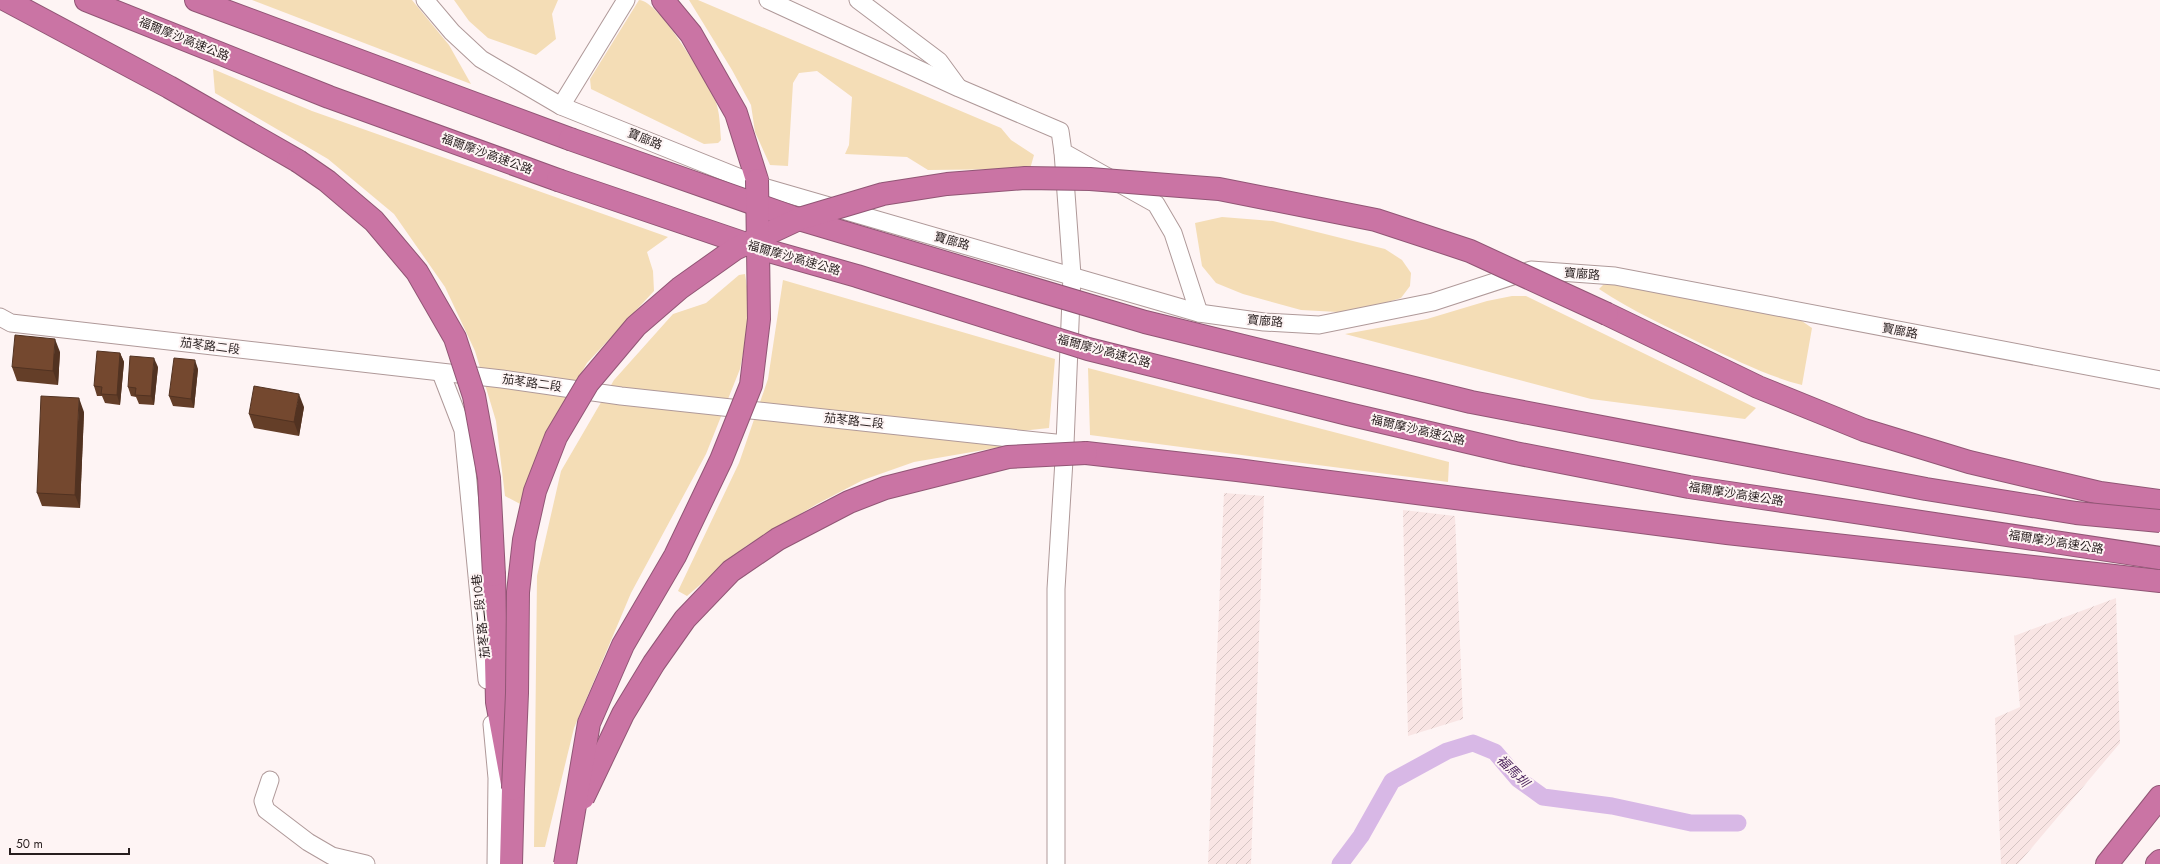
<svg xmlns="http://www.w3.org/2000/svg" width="2160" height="864" font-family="Jost,'Noto Sans TC',sans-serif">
<defs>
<pattern id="industrial-furrows" width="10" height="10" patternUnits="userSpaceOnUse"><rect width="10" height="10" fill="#f9e5e4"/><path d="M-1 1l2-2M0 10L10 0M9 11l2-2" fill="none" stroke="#d5c4c3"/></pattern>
</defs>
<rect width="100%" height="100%" fill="#fef4f4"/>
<!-- industrial -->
<g fill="url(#industrial-furrows)">
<polygon points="1224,493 1264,496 1251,864 1208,864"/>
<polygon points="1403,510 1455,516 1463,719 1408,736"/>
<polygon points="2116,598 2120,743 2018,864 2001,864 1995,718 2020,707 2014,636"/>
</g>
<!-- grass -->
<g fill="#f4ddb6">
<polygon points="252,0 412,0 449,45 471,84"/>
<polygon points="454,0 558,0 552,14 556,39 536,55 488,38 469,21"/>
<path d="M639,0C659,0 706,81 715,100C720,111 720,128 721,140L718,143L704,144L591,89L590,79Z"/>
<polygon points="689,0 698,0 1001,128 1011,140 1034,155 1030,169 928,170 907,157 845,154 849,145 852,97 817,71 799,73 793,83 788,166 770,165 755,132 751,105 732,70"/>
<polygon points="213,69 312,111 668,237 647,252 653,271 654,291 587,363 545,436 522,505 505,496 496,421 475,351 445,287 394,214 328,159 215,93"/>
<polygon points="1222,217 1273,221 1385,249 1402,260 1411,273 1410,286 1401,298 1368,308 1338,312 1301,310 1243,294 1216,283 1202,266 1195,223"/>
<polygon points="745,274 751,312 740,369 706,454 631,593 574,728 545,847 534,847 537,576 561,471 614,380 673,314 706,303 739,275"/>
<polygon points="783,280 1055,359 1049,428 1002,433 1001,447 914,462 863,480 817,504 746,546 687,596 678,591 739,463 768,379"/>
<path d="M1617,284L1799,319L1812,328L1802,385C1767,376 1736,360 1704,345C1668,327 1632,311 1599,289L1603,285Z"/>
<polygon points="1512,296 1526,296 1756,408 1745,419 1591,399 1345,334 1427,319 1487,301"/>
<polygon points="1088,368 1449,462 1448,482 1090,435"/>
</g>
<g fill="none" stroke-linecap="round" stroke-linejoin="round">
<!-- canal -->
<polyline stroke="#d8b8e6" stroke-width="17" points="1340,864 1361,836 1392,781 1447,751 1473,743 1495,752 1518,779 1543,797 1612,806 1691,823 1738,823"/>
<defs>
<g id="minor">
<polyline points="425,0 452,32 481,59 561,106 763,187 1199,313 1264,322 1319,325 1433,302 1531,270 1615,276 2160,380"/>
<polyline points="768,0 959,88 1060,131 1063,152 1156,204 1173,233 1199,313"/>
<polyline points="858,0 939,61 958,87"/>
<polyline points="561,106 626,0"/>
<polyline points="0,317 11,323 502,379 621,396 1065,444"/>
<polyline points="441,373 463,430 487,680"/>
<polyline points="492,724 497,778 496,864"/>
<polyline points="270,780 263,801 266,810 308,842 332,856 366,864"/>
<polyline points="1056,864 1056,589 1065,444 1072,275 1063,152"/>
</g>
<g id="highway">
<polyline points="6,0 169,87 298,161"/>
<polyline points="86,0 329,97 558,180"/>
<polyline points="196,0 570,139"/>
<polyline points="663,0 691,34 736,113 757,180"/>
<polyline points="1607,314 1758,387 1864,430 1969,462 2100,493 2160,501"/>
<polyline points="1086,453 1237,470 1727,533 2160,581"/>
<polyline points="494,575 497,702 513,789 511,864"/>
<polyline points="2107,864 2160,797"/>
<polyline points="2157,864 2160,861"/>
</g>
</defs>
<!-- minor casing -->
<use href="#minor" stroke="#af9999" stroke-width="19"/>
<!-- highway casing -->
<use href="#highway" stroke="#915675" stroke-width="24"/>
<!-- minor -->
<use href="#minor" stroke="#fff" stroke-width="17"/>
<!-- highway -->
<use href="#highway" stroke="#ca74a4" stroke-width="22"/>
<defs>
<g id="highway-bridge">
<polyline points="570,139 792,217 1145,322 1471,402 1926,489 2076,513 2160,521"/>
<polyline points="298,161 327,181 374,221 417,272 455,338 474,396 489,478 494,575"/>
<polyline points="558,180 758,248 857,276 1088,349 1348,414 1515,453 1689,487 2160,558"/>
<polyline points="513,789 517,693 518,592 524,540 535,491 556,437 588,383 636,326 680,288 735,249 799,219 883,194 947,184 1025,178 1090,179 1219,189 1376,220 1470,251 1607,314"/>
<polyline points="583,798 623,714 654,663 685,619 731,571 778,539 849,502 885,488 1008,457 1086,453"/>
<polyline points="565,864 589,723 623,645 675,556 721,460 751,385 759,319 757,180"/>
</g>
</defs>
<!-- highway-bridge casing -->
<use href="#highway-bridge" stroke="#915675" stroke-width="24" stroke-linecap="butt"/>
<!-- highway-bridge -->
<use href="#highway-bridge" stroke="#ca74a4" stroke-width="22"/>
</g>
<!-- wall -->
<g fill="#643e28">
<polygon points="60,352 58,385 17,381 12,367"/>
<polygon points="120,353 124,362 120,405 105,403 102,396 97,396 94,386"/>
<polygon points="158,367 154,405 139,404 136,397 131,396 128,387"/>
<polygon points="198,369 194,408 173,406 169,396"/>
<polygon points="304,407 299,436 254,428 249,414"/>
<polygon points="84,412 80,508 42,506 37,493"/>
</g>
<!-- shaded-wall -->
<g fill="#513221">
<polygon points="55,339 60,352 58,385 53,371"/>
<polygon points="120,353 124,362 120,405 117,395"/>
<polygon points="154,358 158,367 154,405 151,396"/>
<polygon points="195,360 198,369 194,408 191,399"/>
<polygon points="299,394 304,407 299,436 294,422"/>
<polygon points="79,398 84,412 80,508 75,495"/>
</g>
<!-- building -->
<g fill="#74482f" stroke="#513221">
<polygon points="15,335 55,339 53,371 12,367"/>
<polygon points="97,351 120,353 117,395 101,394 102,387 94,386"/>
<polygon points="130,356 154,358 151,396 135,395 136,388 128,387"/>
<polygon points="174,358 195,360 191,399 169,396"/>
<polygon points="254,386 299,394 294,422 249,414"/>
<polygon points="41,396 79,398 75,495 37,493"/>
</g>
<g text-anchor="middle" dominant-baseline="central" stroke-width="4" stroke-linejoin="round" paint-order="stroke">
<!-- street labels -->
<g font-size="12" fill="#271e1e" stroke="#fef4f4">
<text transform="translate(184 39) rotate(22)">福爾摩沙高速公路</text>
<text transform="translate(645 139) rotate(22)">寶廍路</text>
<text transform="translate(487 154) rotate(20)">福爾摩沙高速公路</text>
<text transform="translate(952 241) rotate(16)">寶廍路</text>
<text transform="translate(794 258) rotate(16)">福爾摩沙高速公路</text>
<text transform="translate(1582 274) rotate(4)">寶廍路</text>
<text transform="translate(1265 321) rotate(5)">寶廍路</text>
<text transform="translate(1900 331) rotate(11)">寶廍路</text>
<text transform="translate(210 346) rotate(7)">茄苳路二段</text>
<text transform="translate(1104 351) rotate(15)">福爾摩沙高速公路</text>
<text transform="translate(532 383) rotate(8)">茄苳路二段</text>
<text transform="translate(854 421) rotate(6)">茄苳路二段</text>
<text transform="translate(1418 430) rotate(13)">福爾摩沙高速公路</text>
<text transform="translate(1736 494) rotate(9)">福爾摩沙高速公路</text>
<text transform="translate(2056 542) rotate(9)">福爾摩沙高速公路</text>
<text transform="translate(481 616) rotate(-96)">茄苳路二段10巷</text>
</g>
<!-- water labels -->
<g font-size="13" font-style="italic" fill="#4f275f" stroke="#fef4f4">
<text transform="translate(1513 771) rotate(45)">福馬圳</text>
</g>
</g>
<!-- scale -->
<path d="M10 848v6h119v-6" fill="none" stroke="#271e1e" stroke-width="2"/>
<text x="16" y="848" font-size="12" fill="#271e1e" stroke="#fef4f4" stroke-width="3" paint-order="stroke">50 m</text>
</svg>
